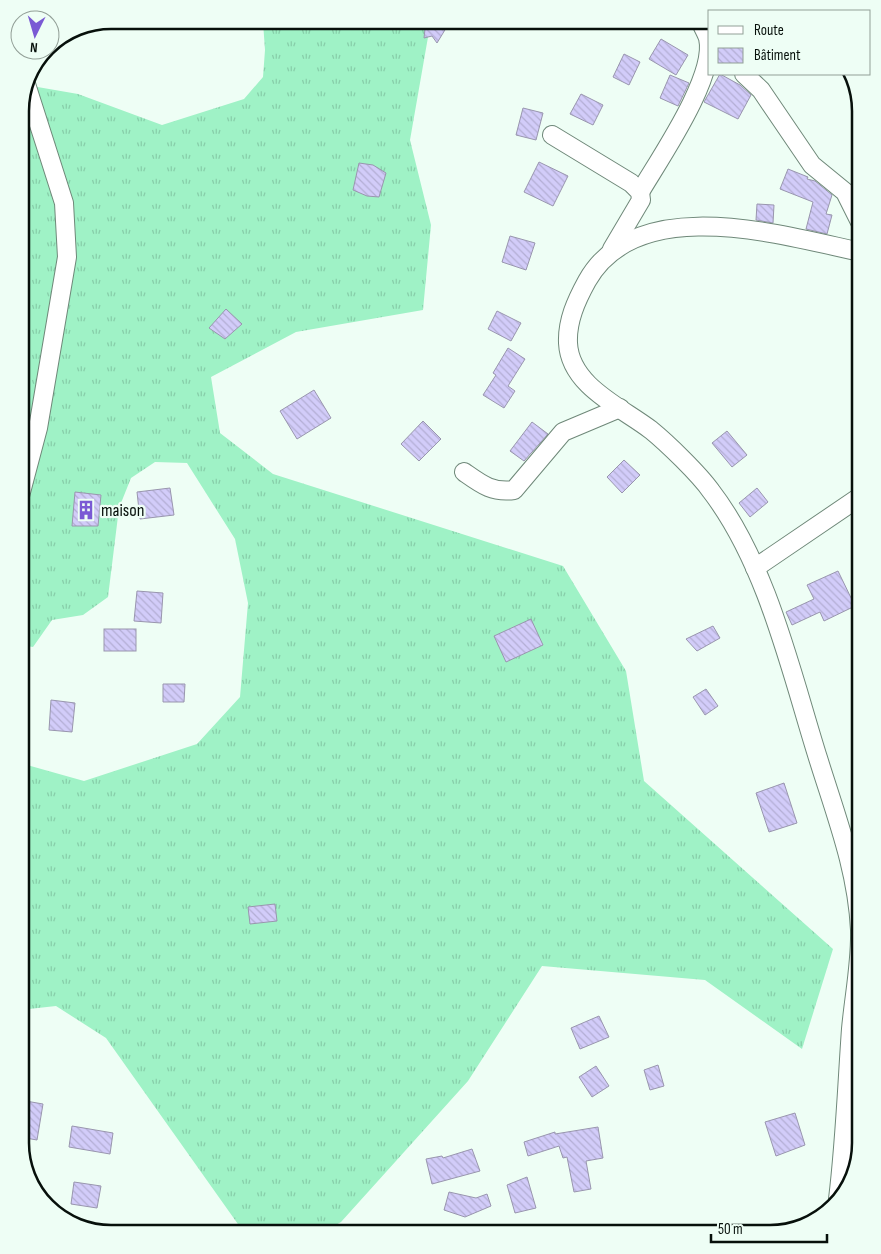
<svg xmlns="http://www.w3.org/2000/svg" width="881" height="1254" font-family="'Sofia Sans Condensed',sans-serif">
<defs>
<pattern id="grass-tufts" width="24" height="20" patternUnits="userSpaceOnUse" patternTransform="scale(1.25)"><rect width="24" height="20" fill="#9ff2c6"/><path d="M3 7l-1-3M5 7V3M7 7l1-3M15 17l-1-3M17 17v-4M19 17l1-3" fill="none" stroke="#87cea9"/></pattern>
<pattern id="building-back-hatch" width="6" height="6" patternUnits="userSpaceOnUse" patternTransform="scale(1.25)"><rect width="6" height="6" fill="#d2ccf9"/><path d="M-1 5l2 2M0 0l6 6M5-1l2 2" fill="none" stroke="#b3aed4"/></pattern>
</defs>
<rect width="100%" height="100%" fill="#eefef5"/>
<!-- grass -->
<polygon fill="url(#grass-tufts)" points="261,20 431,20 410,140 431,225 423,310 296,332 211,377 220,433 273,474 563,566 626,671 644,781 833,949 802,1049 705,980 542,966 468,1081 341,1222 320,1234 254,1234 240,1227 106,1038 56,1006 20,1010 20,763 84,781 197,744 240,697 248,603 235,539 187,463 155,462 131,478 119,508 108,597 83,615 52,620 33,647 20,645 20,105 26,85 78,94 162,125 244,99 263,77 265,50 263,22"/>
<!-- building -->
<g fill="url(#building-back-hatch)" stroke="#9996ae">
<polygon points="426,20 451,20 437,43 432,36 424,38"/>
<polygon points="661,39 688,55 676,75 649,59"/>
<polygon points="624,54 640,62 629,85 613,77"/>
<polygon points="720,74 740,85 751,95 738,119 704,102"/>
<polygon points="670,75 689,83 678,106 660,98"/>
<polygon points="581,94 603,105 593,125 570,114"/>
<polygon points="523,108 543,113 536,140 516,135"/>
<polygon points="539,162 568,176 553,206 524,192"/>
<polygon points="359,163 373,165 386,173 379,197 367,196 353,190"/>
<polygon points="788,169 808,177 807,179 815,181 832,195 826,214 832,215 827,234 806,229 813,202 780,189"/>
<polygon points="757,204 774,205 773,223 756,220"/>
<polygon points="510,236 535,243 526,270 502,262"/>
<polygon points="226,309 242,324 225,339 209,328"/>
<polygon points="497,311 521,323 511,341 488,329"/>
<polygon points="508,348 525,359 508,386 515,391 504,408 483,395 496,375 493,373"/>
<polygon points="314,390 331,418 297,439 280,411"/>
<polygon points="423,421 441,439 419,461 401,444"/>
<polygon points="532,422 548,434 524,461 510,451"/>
<polygon points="727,431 747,455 732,467 712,443"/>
<polygon points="624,460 640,475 622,493 607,477"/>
<polygon points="170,488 174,515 140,519 137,492"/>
<polygon points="757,488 768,502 750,517 739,503"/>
<polygon points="75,492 101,495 98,526 72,526"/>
<polygon points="838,571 855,606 824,621 820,612 792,625 786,612 814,599 807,585"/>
<polygon points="137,591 163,593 161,623 134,621"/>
<polygon points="531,619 543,645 506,662 494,636"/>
<polygon points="713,626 720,638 697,651 686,639"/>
<rect x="104" y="629" width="32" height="22"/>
<polygon points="163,684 185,684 184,702 163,702"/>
<polygon points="706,689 718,706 705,715 693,697"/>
<polygon points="51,700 75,703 72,732 49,730"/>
<polygon points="784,783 797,823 769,832 756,793"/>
<polygon points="275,904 277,921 250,924 248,907"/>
<polygon points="599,1016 609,1037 580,1049 571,1028"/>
<polygon points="658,1065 664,1086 650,1090 644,1070"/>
<polygon points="596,1066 609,1086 592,1097 579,1077"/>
<polygon points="20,1100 43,1104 37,1140 20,1137"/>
<polygon points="795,1113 805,1145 776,1156 765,1122"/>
<polygon points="72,1126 113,1133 110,1154 69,1147"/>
<polygon points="598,1127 603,1158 586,1161 591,1189 574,1192 567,1157 563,1158 559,1146 528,1156 524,1142 555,1132 555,1134"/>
<polygon points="472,1149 480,1171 432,1184 426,1159 442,1156 443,1158"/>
<polygon points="527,1177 536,1208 515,1213 507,1185"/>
<polygon points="74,1182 101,1186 97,1208 71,1204"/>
<polygon points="449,1192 476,1198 487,1194 491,1206 465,1217 444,1210"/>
</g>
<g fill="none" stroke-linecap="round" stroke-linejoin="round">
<defs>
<g id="minor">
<polyline points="744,74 761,90 812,165 845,192 861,224"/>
<polyline points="552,135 631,183 640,192 641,200 612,249"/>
<path d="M640,192C660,158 717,76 708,38C706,32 702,26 700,20"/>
<path d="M464,472C481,484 492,493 514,490L563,432L620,408"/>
<polyline points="20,496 38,428 67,257 64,203 26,84"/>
<polyline points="755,568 861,496"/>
<path d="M838,1199C845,1142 847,1085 851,1029C854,996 861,962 860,930C857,869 836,816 818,758C791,672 767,564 711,491C699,474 667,443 651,430C621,407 570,386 568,343C567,321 576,301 587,281C637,192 781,235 861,252"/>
</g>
</defs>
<!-- minor casing -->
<use href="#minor" stroke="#6f8879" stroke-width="20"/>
<!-- minor -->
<use href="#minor" stroke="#fff" stroke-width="18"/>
</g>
<!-- icons -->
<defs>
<symbol id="building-bare" viewBox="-9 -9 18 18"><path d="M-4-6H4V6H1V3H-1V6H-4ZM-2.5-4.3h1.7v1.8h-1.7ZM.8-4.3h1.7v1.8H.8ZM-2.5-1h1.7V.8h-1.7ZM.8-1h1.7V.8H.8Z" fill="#7a5ad4" stroke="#eefef5" stroke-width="2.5" paint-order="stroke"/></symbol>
</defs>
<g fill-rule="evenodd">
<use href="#building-bare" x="72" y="496" width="28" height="28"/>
</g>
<g text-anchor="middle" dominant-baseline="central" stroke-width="4.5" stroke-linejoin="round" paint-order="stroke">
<!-- poi labels -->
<g font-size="18" fill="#07100b" stroke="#eefef5" text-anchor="start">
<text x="101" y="510">maison</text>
</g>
</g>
<!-- crop -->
<path d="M0 0H881V1254H0ZM111 29H770A82 82 0 0 1 852 111V1143A82 82 0 0 1 770 1225H111A82 82 0 0 1 29 1143V111A82 82 0 0 1 111 29Z" fill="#eefef5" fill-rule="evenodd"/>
<path fill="none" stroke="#07100b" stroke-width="2.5" d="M111 29H770A82 82 0 0 1 852 111V1143A82 82 0 0 1 770 1225H111A82 82 0 0 1 29 1143V111A82 82 0 0 1 111 29Z"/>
<!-- legend -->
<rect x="708" y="10" width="162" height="65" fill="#eefef5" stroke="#929f97"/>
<rect x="718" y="26" width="25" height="8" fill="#ffffff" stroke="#929f97"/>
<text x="754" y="35" font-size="15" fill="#07100b">Route</text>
<rect x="718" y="48" width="25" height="15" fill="url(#building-back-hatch)" stroke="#929f97"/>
<text x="754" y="60" font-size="15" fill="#07100b">Bâtiment</text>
<!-- north arrow -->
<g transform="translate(35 35) rotate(185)"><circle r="24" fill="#eefef5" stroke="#929f97"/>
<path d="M0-4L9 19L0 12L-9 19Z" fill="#7a5ad4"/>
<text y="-8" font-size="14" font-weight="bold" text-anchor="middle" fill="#07100b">N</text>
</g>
<!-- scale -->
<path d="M711 1234v8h116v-8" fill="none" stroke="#07100b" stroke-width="2.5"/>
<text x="718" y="1234" font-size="15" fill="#07100b" stroke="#eefef5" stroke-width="4" paint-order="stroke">50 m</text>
</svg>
